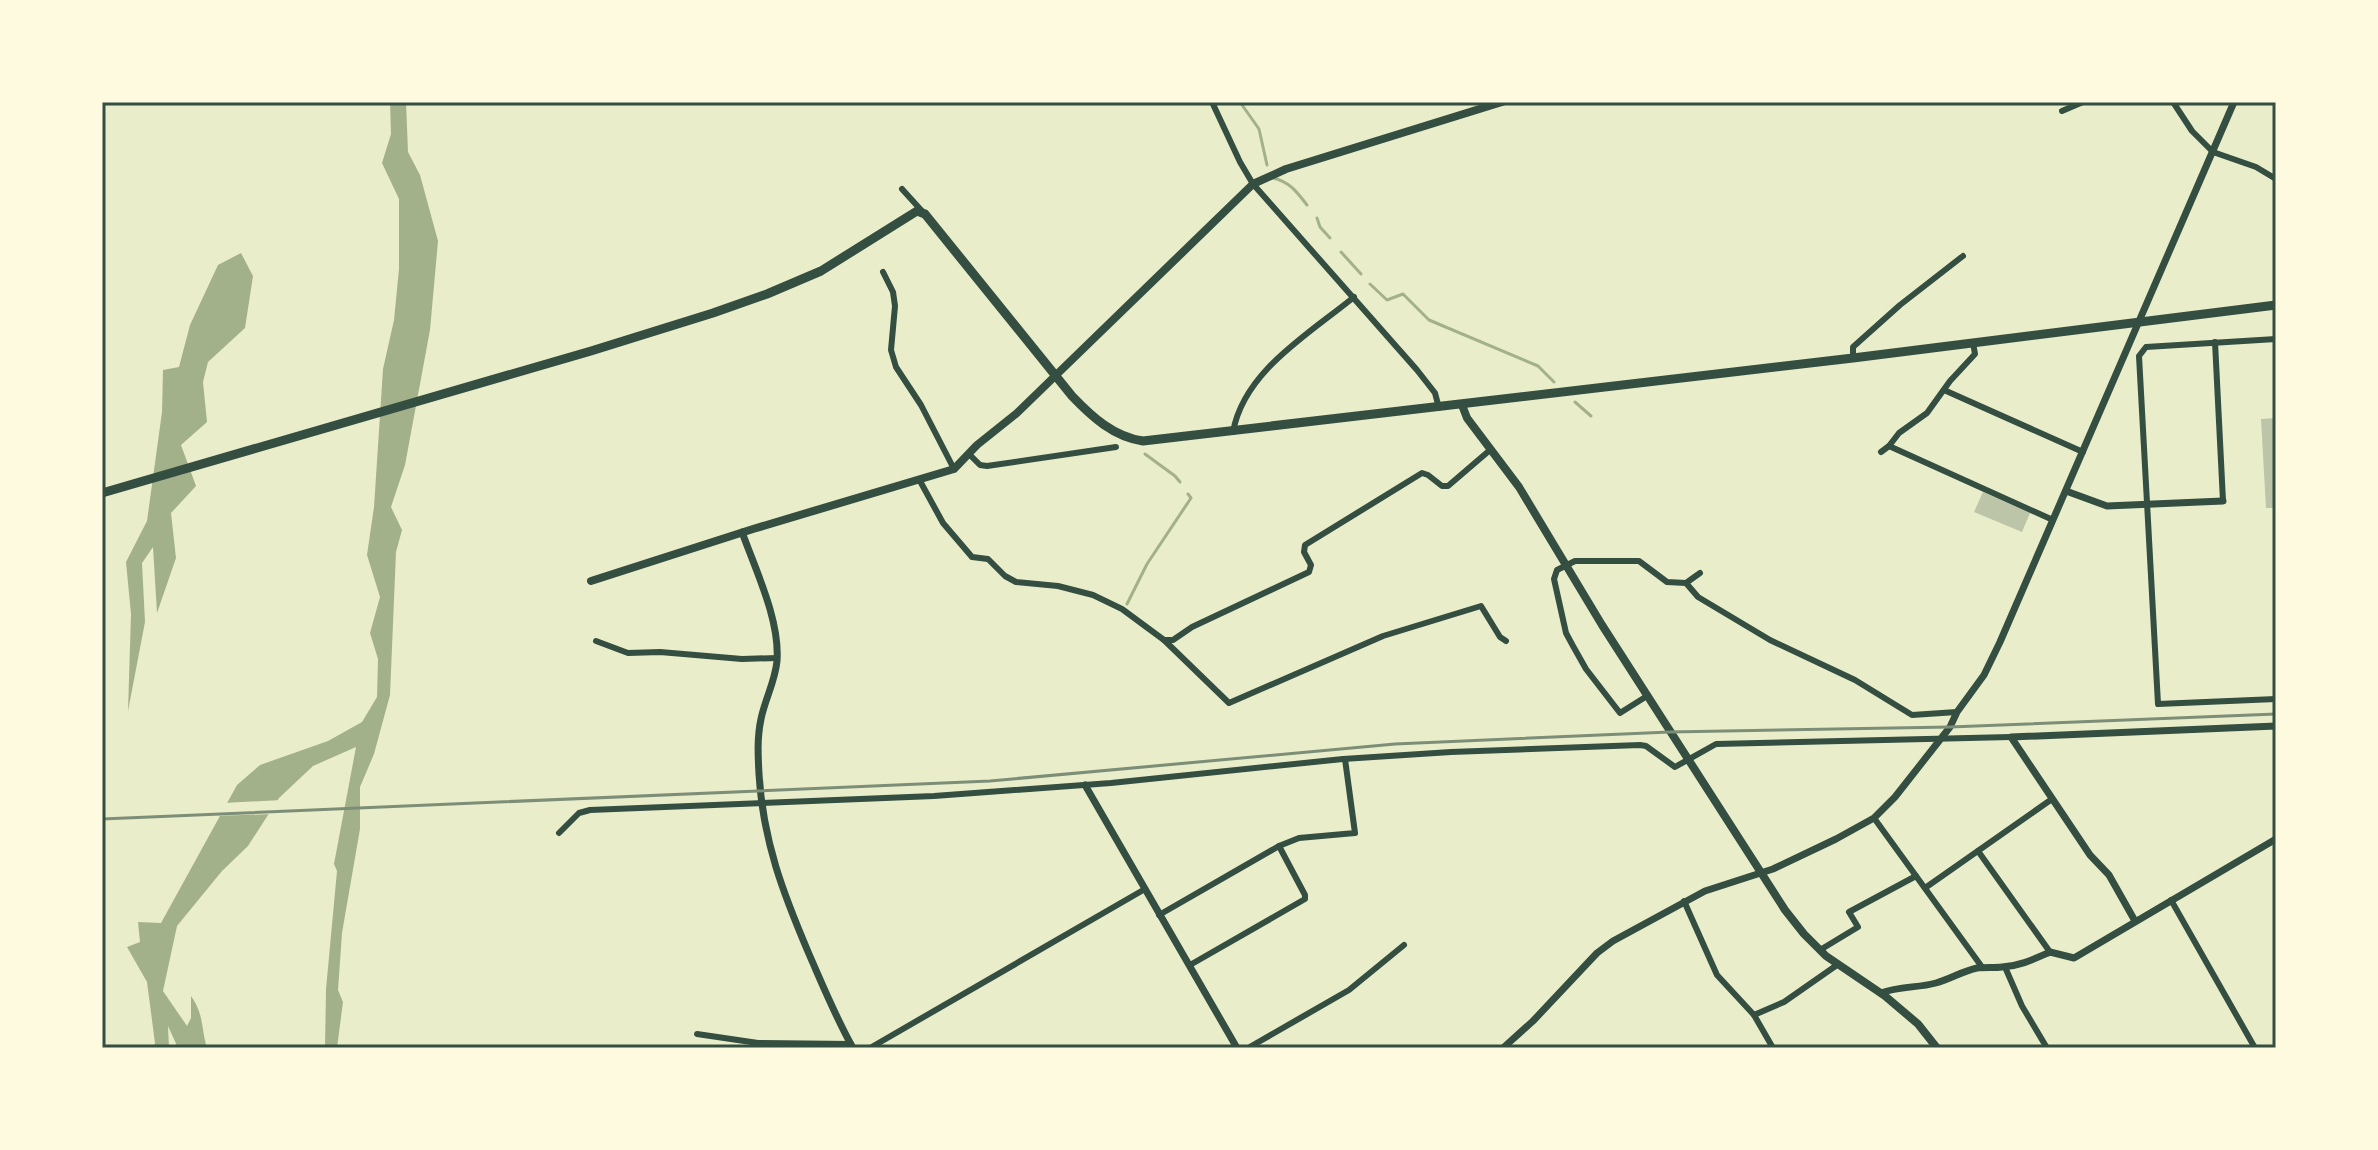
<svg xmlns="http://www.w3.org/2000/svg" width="2378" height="1150" font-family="Roboto,sans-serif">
<rect width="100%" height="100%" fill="#e9edc9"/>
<!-- water -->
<g fill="#a3b18a">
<path d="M390,102H406L408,152L420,175L438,241L430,330L405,465L391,507L402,530L396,552L390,695L374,754L360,787V829L342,933L338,990L343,1002L337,1048H325L326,989L337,871L334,864L356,747L313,766L279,798L248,846L222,871L177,926L163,991L187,1026L191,1018V996C204,1014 201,1028 207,1048H178L168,1026L169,1048H153L155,1043L147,982L127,947L140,942L138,922L161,923L237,785L260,765L328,741L362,722L377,697L378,659L370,633L380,597L367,555L374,507L383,369L394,320L399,269V199L382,163L391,134Z"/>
<polygon points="241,253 253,276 245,328 208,362 203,382 207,422 181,445 196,486 171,513 176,558 157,613 153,547 142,563 145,622 128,711 131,614 126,562 147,521 162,412 163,370 179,367 190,325 218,265"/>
</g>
<!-- pier -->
<polygon fill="#e9edc9" points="282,800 273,814 215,816 223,803"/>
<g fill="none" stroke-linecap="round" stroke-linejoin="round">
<!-- stream -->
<g stroke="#a3b18a" stroke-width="3">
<polyline points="1240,102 1259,129 1267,165"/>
<path d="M1273,178C1290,182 1297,192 1307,205"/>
<polyline points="1317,218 1320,227 1330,238"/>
<polyline points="1341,252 1361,274"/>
<polyline points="1370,284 1387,300 1403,294 1429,320 1538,366 1554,382"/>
<polyline points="1575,402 1591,416"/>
<polyline points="1145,454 1175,476 1180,482"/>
<polyline points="1127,604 1147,564 1191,498 1188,494"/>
</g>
</g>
<!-- building -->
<g fill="#bcc5a7">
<polygon points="2276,418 2276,508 2266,508 2261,419"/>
<polygon points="1983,492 2030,513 2022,532 1974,512"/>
</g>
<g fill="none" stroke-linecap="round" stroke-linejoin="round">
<!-- minor -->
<g stroke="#344e41" stroke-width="6">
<polyline points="1212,102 1240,162 1253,184 1417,370 1435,393 1439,408"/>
<polyline points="2173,102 2192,131 2213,152 2256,167 2276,179"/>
<polyline points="2062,111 2083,102"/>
<polyline points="902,189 921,210"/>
<polyline points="883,272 893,292 895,306 891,350 896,367 921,405 954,469"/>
<polyline points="2276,339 2146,347 2139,356 2158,704 2276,699"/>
<polyline points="2215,342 2223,501"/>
<polyline points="1853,358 1853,347 1900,305 1963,256"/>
<polyline points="1944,390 2083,452"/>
<path d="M1233,432C1244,371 1309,334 1354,297"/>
<polyline points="1889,446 2053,520"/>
<polyline points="1881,452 1889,446 1899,433 1927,413 1950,381 1975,354 1973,343"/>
<polyline points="969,454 980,465 987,466 1116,447"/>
<polyline points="920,481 943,523 972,557 988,559 1005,576 1016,582 1058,586 1093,595 1122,609 1164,640 1173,640 1192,627 1309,572 1311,565 1304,552 1305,545 1422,473 1428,475 1442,486 1448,486 1490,450"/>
<polyline points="1686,583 1700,573"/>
<polyline points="1164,640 1229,703 1383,636 1481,606 1500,637 1506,641"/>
<polyline points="596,641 628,653 660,652 742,659 777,658"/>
<polyline points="1647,696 1620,713 1586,669 1573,646 1566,633 1554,579 1557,570 1575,561 1639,561 1667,582 1686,583 1698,597 1770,640 1855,680 1912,715 1957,712"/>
<polyline points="1874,818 1982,967"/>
<polyline points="559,833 579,813 590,810 934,796 1111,783 1343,759 1451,752 1640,745 1646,746 1675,767 1716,744 2011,737"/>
<polyline points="1978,851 2050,952"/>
<polyline points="1925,888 2052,799"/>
<polyline points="2171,900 2255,1048"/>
<polyline points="1684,901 1717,975 1754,1015 1773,1048"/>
<polyline points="1159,915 1279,846 1299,838 1355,833 1345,759"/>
<polyline points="1820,950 1858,927 1849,912 1916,876"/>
<polyline points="1190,965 1305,899 1305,895 1279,846"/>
<polyline points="2005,967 2022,1006 2047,1048"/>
<polyline points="1754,1015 1784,1002 1837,965"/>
<polyline points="697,1034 758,1043 851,1044"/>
<polyline points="870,1048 1145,889"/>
<polyline points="1248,1048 1349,990 1404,945"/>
</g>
<!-- tertiary -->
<g stroke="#344e41" stroke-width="7">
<polyline points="2066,491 2107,506 2223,501"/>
<path d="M742,532C756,571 780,620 777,661C775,682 765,699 761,719C757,737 758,756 759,774C763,841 783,893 809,954C823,986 836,1018 853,1048"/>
<polyline points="1085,785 1237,1048"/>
<polyline points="2135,921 2109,875 2090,855 2011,737 2276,726"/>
<path d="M1881,993C1899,986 1918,988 1936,983C1950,979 1963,971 1977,968C1986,967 1994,968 2002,967C2020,966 2034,959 2050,952L2074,958L2276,839"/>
<polyline points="1503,1048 1533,1021 1597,953 1613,941 1705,891 1773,869 1836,839 1874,818 1895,797 1950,727 1957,712 1984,675 2000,642 2234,102"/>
</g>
<!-- secondary -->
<g stroke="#344e41" stroke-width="8">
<polyline points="1462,405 1467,418 1519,487 1602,625 1785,910 1804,934 1826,956 1885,996 1918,1024 1937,1048"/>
<polyline points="591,581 753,529 954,469 977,445 1017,413 1253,184 1286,169 1502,102"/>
</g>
<!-- trunk -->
<path stroke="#344e41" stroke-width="9" d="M102,493L591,351L713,313L767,294L821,271L917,211L925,214L1072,396C1092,417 1114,437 1143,441L1853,358L2276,305"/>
<!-- rail -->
<polyline stroke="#7c8e77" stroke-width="3" points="102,819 990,781 1395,744 1670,732 1950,727 2276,714"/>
</g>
<!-- border -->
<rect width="2378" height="1150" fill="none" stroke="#fefae0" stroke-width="208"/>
<rect x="104" y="104" width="2170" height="942" fill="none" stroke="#344e41" stroke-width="3"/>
</svg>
